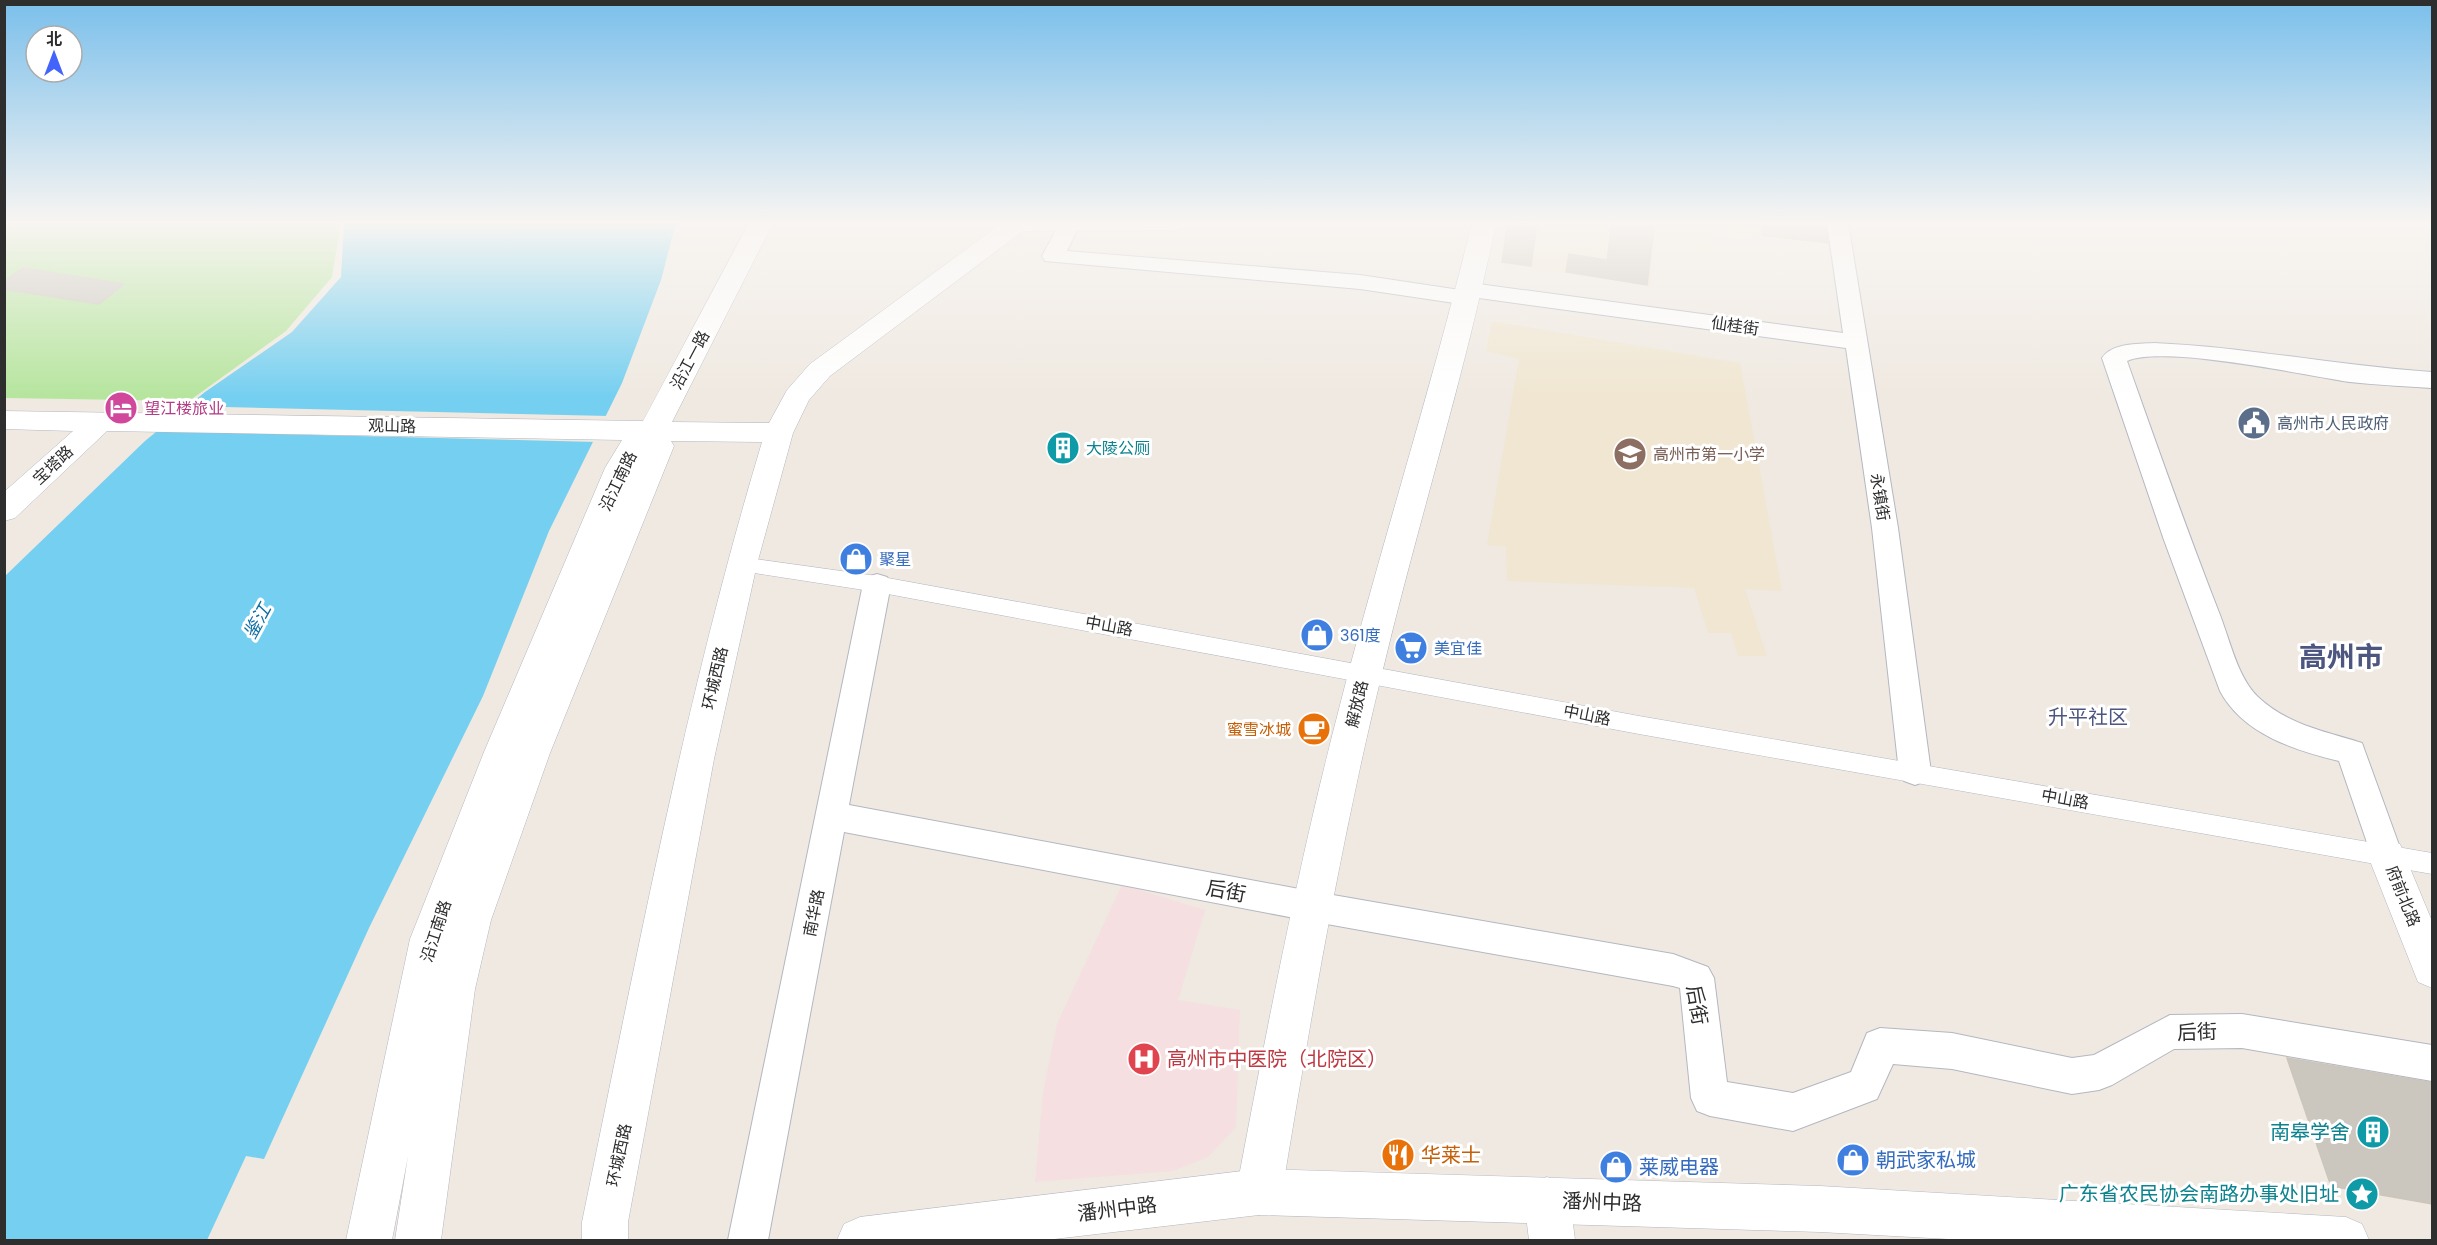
<svg xmlns="http://www.w3.org/2000/svg" width="2437" height="1245" font-family="Poppins,'Noto Sans SC',sans-serif">
<rect width="100%" height="100%" fill="#efe9e1"/>
<!-- education -->
<g fill="#f0e6d1">
<polygon points="1506,223 1830,223 1833,246 1712,230 1711,252 1654,244 1650,286 1500,263"/>
<polygon points="1492,321 1740,363 1782,591 1745,589 1767,656 1738,656 1731,633 1708,633 1694,588 1507,581 1506,547 1487,545 1519,359 1486,351"/>
</g>
<!-- medical -->
<polygon fill="#f5dfe0" points="1122,885 1205,910 1178,1000 1240,1010 1236,1127 1208,1157 1173,1171 1035,1182 1043,1093 1057,1024"/>
<!-- green -->
<polygon fill="#b6e59e" points="5,223 341,223 332,277 286,331 189,401 5,398"/>
<!-- water -->
<polygon fill="#75cff0" points="344,223 679,223 674,230 661,280 622,383 549,531 483,696 369,928 264,1159 246,1156 207,1240 5,1240 5,576 145,441 205,392 292,332 341,277"/>
<!-- pier -->
<polygon fill="#efe9e1" points="183,406 609,416 596,442 153,431"/>
<!-- building -->
<g fill="#cbc7bf" stroke="#cbc5ba" stroke-width="1.5">
<polygon points="1508,223 1537,223 1531,266 1502,262"/>
<polygon points="1612,223 1654,227 1647,285 1566,272 1569,254 1607,260"/>
<polygon points="1763,223 1825,223 1828,243 1762,235"/>
<polygon points="23,268 124,284 99,304 4,289 4,281"/>
<polygon points="2287,1058 2433,1083 2433,1204 2331,1186"/>
</g>
<g fill="none" stroke-linecap="round" stroke-linejoin="round">
<defs>
<polygon id="pedestrian" points="741,557 877,576 1639,716 2432,853 2432,874 1639,734 877,592 741,571 734,569 731,564 734,559"/>
<g id="minor">
<polygon points="1060,223 1076,223 1079,226 1067,251 1360,275 1460,290 1463,285 1471,283 1843,333 1827,223 1848,223 1898,528 1931,772 1926,781 1915,785 1904,781 1899,772 1872,528 1846,348 1479,298 1476,303 1468,305 1360,289 1045,261 1042,256"/>
<path d="M2154,343C2247,347 2339,366 2432,372V388C2405,386 2377,385 2350,382C2304,375 2164,345 2127,361C2157,446 2187,531 2220,615C2230,641 2238,678 2258,697C2288,725 2325,731 2362,743L2403,856L2399,866L2387,870L2375,866L2339,761C2294,750 2243,734 2220,691L2164,540L2102,358C2112,343 2137,344 2154,343Z"/>
<polygon points="877,574 887,577 891,584 849,805 1310,891 1673,954 1708,967 1714,978 1727,1082 1793,1093 1851,1072 1867,1033 1880,1028 1952,1033 2072,1058 2094,1055 2170,1015 2242,1014 2432,1045 2432,1081 2242,1048 2174,1049 2112,1085 2099,1090 2072,1094 1952,1069 1893,1064 1877,1099 1793,1131 1710,1116 1697,1111 1691,1098 1680,988 1673,986 1310,921 844,832 768,1240 728,1240 863,584 867,577"/>
</g>
<g id="tertiary">
<path d="M749,223H773L672,422L769,423L787,390L810,364L1002,223H1187L1184,228L1175,230L1023,231L830,376L809,400L793,433L757,564L714,759L628,1222V1240H582V1222C636,961 685,698 762,442L671,441L674,446L550,753L491,920L475,989L441,1240H395L408,1156L392,1240H346L410,939L484,752L605,468L622,440L107,431L15,518L4,521V492L73,431L4,429V411L643,421Z"/>
<path d="M1472,223H1496C1465,375 1418,522 1382,673C1340,844 1311,1018 1282,1192L1275,1208L1259,1215L1243,1208L1236,1192C1265,1039 1294,886 1332,736C1375,564 1430,395 1472,223Z"/>
<polygon points="1547,1177 1563,1184 1570,1200 1575,1240 1529,1240 1524,1200 1531,1184"/>
</g>
<g id="secondary">
<polygon points="2387,840 2400,844 2432,921 2432,988 2418,982 2368,856 2374,844"/>
<polygon points="1259,1169 1820,1186 2346,1217 2362,1224 2369,1240 1967,1240 1820,1232 1259,1215 1046,1240 837,1240 844,1224 860,1217"/>
</g>
</defs>
<!-- pedestrian casing -->
<use href="#pedestrian" stroke="#b4b7c1" stroke-width="1"/>
<!-- minor casing -->
<use href="#minor" stroke="#b4b7c1" stroke-width="2"/>
<!-- tertiary casing -->
<use href="#tertiary" stroke="#b4b7c1" stroke-width="1"/>
<!-- secondary casing -->
<use href="#secondary" stroke="#b4b7c1" stroke-width="1"/>
<!-- pedestrian -->
<use href="#pedestrian" fill="#fff" fill-rule="evenodd"/>
<!-- minor -->
<use href="#minor" fill="#fff" fill-rule="evenodd"/>
<!-- tertiary -->
<use href="#tertiary" fill="#fff" fill-rule="evenodd"/>
<!-- secondary -->
<use href="#secondary" fill="#fff" fill-rule="evenodd"/>
</g>
<!-- sky -->
<linearGradient id="sky" x2="0" y2="1"><stop stop-color="#7abfeb"/><stop offset="0.56" stop-color="#f8f5f2"/><stop offset="1" stop-color="#f8f5f2" stop-opacity="0"/></linearGradient>
<rect width="2437" height="397" fill="url(#sky)"/>
<!-- icons -->
<defs>
<symbol id="hotel-disc" viewBox="-11 -11 22 22"><circle r="9.5" fill="#d1479c" stroke="#fff"/><path d="M-6-4.5h1.5V1H6V5H4.5V3h-9V5H-6ZM-4 0a1.8 1.8 0 1 1 3.6 0ZM.5 0V-2.5h3Q6-2.5 6 0Z" fill="#fff"/></symbol>
<symbol id="civic-disc" viewBox="-11 -11 22 22"><circle r="9.5" fill="#5c6f8a" stroke="#fff"/><path d="M-.6-6.5H3V-4.5H.6V-3L4-1V1h2V6H-6V1h2V-1L-.6-3ZM-1.2 2.5V6h2.4V2.5Z" fill="#fff"/></symbol>
<symbol id="building-disc" viewBox="-11 -11 22 22"><circle r="9.5" fill="#0f9aa8" stroke="#fff"/><path d="M-4-6H4V6H1V3H-1V6H-4ZM-2.5-4.3h1.7v1.8h-1.7ZM.8-4.3h1.7v1.8H.8ZM-2.5-1h1.7V.8h-1.7ZM.8-1h1.7V.8H.8Z" fill="#fff"/></symbol>
<symbol id="school-disc" viewBox="-11 -11 22 22"><circle r="9.5" fill="#8d6e63" stroke="#fff"/><path d="M0-5L7-2L0 1L-7-2ZM-4 1L0 2.5L4 1V4Q0 6-4 4Z" fill="#fff"/></symbol>
<symbol id="shop-disc" viewBox="-11 -11 22 22"><circle r="9.5" fill="#3f7fe0" stroke="#fff"/><path d="M-5-2.5h2.3a2.7 3.5 0 0 1 5.4 0H5L5.5 6h-11ZM-1.5-2.5h3a1.5 2.3 0 0 0-3 0Z" fill="#fff"/></symbol>
<symbol id="supermarket-disc" viewBox="-11 -11 22 22"><circle r="9.5" fill="#3f7fe0" stroke="#fff"/><path d="M-6-5.5h2.5l.6 2H6L4.5 2H-2.5L-4.4-4H-6ZM-1.5 3.2a1.3 1.3 0 1 0 .1 0ZM3 3.2a1.3 1.3 0 1 0 .1 0Z" fill="#fff"/></symbol>
<symbol id="cafe-disc" viewBox="-11 -11 22 22"><circle r="9.5" fill="#e8710a" stroke="#fff"/><path d="M-5.5-4.5H6V0H3Q3 3.5 0 3.5H-2.5Q-5.5 3.5-5.5 0ZM3-3.2v2h1.7v-2ZM-6 4.5H4V6H-6Z" fill="#fff"/></symbol>
<symbol id="hospital-disc" viewBox="-11 -11 22 22"><circle r="9.5" fill="#e0444e" stroke="#fff"/><path d="M-5-5h3v3.5h4V-5h3V5h-3V1.5h-4V5h-3Z" fill="#fff"/></symbol>
<symbol id="restaurant-disc" viewBox="-11 -11 22 22"><circle r="9.5" fill="#e8710a" stroke="#fff"/><path d="M-5-6h1v4h1v-4h1v4h1v-4h1v5L-1.5 .5V6h-2V.5L-5-1ZM5-6V6H3V1.5H1.5Q1.5-4 5-6Z" fill="#fff"/></symbol>
<symbol id="sight-disc" viewBox="-11 -11 22 22"><circle r="9.5" fill="#0f9aa8" stroke="#fff"/><path d="M0-6L1.8-2.2L6-1.7L2.9 1.2L3.7 5.4L0 3.3L-3.7 5.4L-2.9 1.2L-6-1.7L-1.8-2.2Z" fill="#fff"/></symbol>
</defs>
<g fill-rule="evenodd">
<use href="#hotel-disc" x="102" y="389" width="38" height="38"/>
<use href="#civic-disc" x="2235" y="404" width="38" height="38"/>
<use href="#building-disc" x="1044" y="429" width="38" height="38"/>
<use href="#school-disc" x="1611" y="435" width="38" height="38"/>
<use href="#shop-disc" x="837" y="540" width="38" height="38"/>
<use href="#shop-disc" x="1298" y="616" width="38" height="38"/>
<use href="#supermarket-disc" x="1392" y="629" width="38" height="38"/>
<use href="#cafe-disc" x="1295" y="710" width="38" height="38"/>
<use href="#hospital-disc" x="1125" y="1040" width="38" height="38"/>
<use href="#building-disc" x="2354" y="1113" width="38" height="38"/>
<use href="#restaurant-disc" x="1379" y="1136" width="38" height="38"/>
<use href="#shop-disc" x="1834" y="1141" width="38" height="38"/>
<use href="#shop-disc" x="1597" y="1148" width="38" height="38"/>
<use href="#sight-disc" x="2343" y="1175" width="38" height="38"/>
</g>
<g text-anchor="middle" dominant-baseline="central" stroke-width="6" stroke-linejoin="round" paint-order="stroke">
<!-- street labels -->
<g font-size="16" fill="#2e2e2e" stroke="#fff">
<text transform="translate(1735 326) rotate(8)">仙桂街</text>
<text transform="translate(690 360) rotate(-62)">沿江一路</text>
<text transform="translate(392 426) rotate(1)">观山路</text>
<text transform="translate(53 465) rotate(-43)">宝塔路</text>
<text transform="translate(618 481) rotate(-64)">沿江南路</text>
<text transform="translate(1880 497) rotate(81)">永镇街</text>
<text transform="translate(1109 626) rotate(10)">中山路</text>
<text transform="translate(715 678) rotate(-77)">环城西路</text>
<text transform="translate(1357 704) rotate(-77)">解放路</text>
<text transform="translate(1587 715) rotate(11)">中山路</text>
<text transform="translate(2065 799) rotate(10)">中山路</text>
<text transform="translate(2403 896) rotate(68)">府前北路</text>
<text transform="translate(814 913) rotate(-79)">南华路</text>
<text transform="translate(436 931) rotate(-72)">沿江南路</text>
<text transform="translate(619 1155) rotate(-78)">环城西路</text>
</g>
<!-- hotel labels -->
<g font-size="16" fill="#b23c85" stroke="#fff" text-anchor="start">
<text x="144" y="408">望江楼旅业</text>
</g>
<!-- service labels -->
<g font-size="16" fill="#4e5e75" stroke="#fff" text-anchor="start">
<text x="2277" y="423">高州市人民政府</text>
</g>
<!-- culture labels -->
<g font-size="16" fill="#0d838f" stroke="#fff" text-anchor="start">
<text x="1086" y="448">大陵公厕</text>
</g>
<!-- education labels -->
<g font-size="16" fill="#785e54" stroke="#fff" text-anchor="start">
<text x="1653" y="454">高州市第一小学</text>
</g>
<!-- shop labels -->
<g font-size="16" fill="#366cbe" stroke="#fff" text-anchor="start">
<text x="879" y="559">聚星</text>
<text x="1340" y="635">361度</text>
<text x="1434" y="648">美宜佳</text>
</g>
<!-- food labels -->
<g font-size="16" fill="#c56008" stroke="#fff" text-anchor="end">
<text x="1291" y="729">蜜雪冰城</text>
</g>
<!-- water labels -->
<g font-size="18" font-style="italic" fill="#0d6fa3" stroke="#fff">
<text transform="translate(257 621) rotate(-61)">鉴江</text>
</g>
<!-- quarter labels -->
<g font-size="20" fill="#4d5680" stroke="#fff">
<text x="2088" y="717">升平社区</text>
</g>
<!-- near-street labels -->
<g font-size="20" fill="#2e2e2e" stroke="#fff">
<text transform="translate(1226 891) rotate(11)">后街</text>
<text transform="translate(1697 1005) rotate(80)">后街</text>
<text transform="translate(2197 1032) rotate(-2)">后街</text>
<text transform="translate(1602 1202) rotate(2)">潘州中路</text>
<text transform="translate(1117 1209) rotate(-7)">潘州中路</text>
</g>
<!-- near-health labels -->
<g font-size="20" fill="#be3a42" stroke="#fff" text-anchor="start">
<text x="1167" y="1059">高州市中医院（北院区）</text>
</g>
<!-- near-culture labels -->
<g font-size="20" fill="#0d838f" stroke="#fff" text-anchor="end">
<text x="2350" y="1132">南皋学舍</text>
<text x="2339" y="1194">广东省农民协会南路办事处旧址</text>
</g>
<!-- near-food labels -->
<g font-size="20" fill="#c56008" stroke="#fff" text-anchor="start">
<text x="1421" y="1155">华莱士</text>
</g>
<!-- near-shop labels -->
<g font-size="20" fill="#366cbe" stroke="#fff" text-anchor="start">
<text x="1876" y="1160">朝武家私城</text>
<text x="1639" y="1167">莱威电器</text>
</g>
<!-- town labels -->
<g font-size="28" font-weight="bold" fill="#4d5680" stroke="#fff">
<text x="2341" y="657">高州市</text>
</g>
</g>
<!-- border -->
<rect width="2437" height="1245" fill="none" stroke="#2e2e2e" stroke-width="12"/>
<!-- north arrow -->
<g transform="translate(54 54)"><circle r="28" fill="#ffffff" stroke="#ababab" stroke-width="1.5"/>
<path d="M0-4.5L10 22L0 15L-10 22Z" fill="#4264fb"/>
<text y="-9" font-size="16" font-weight="bold" text-anchor="middle" fill="#2e2e2e">北</text>
</g>
</svg>
